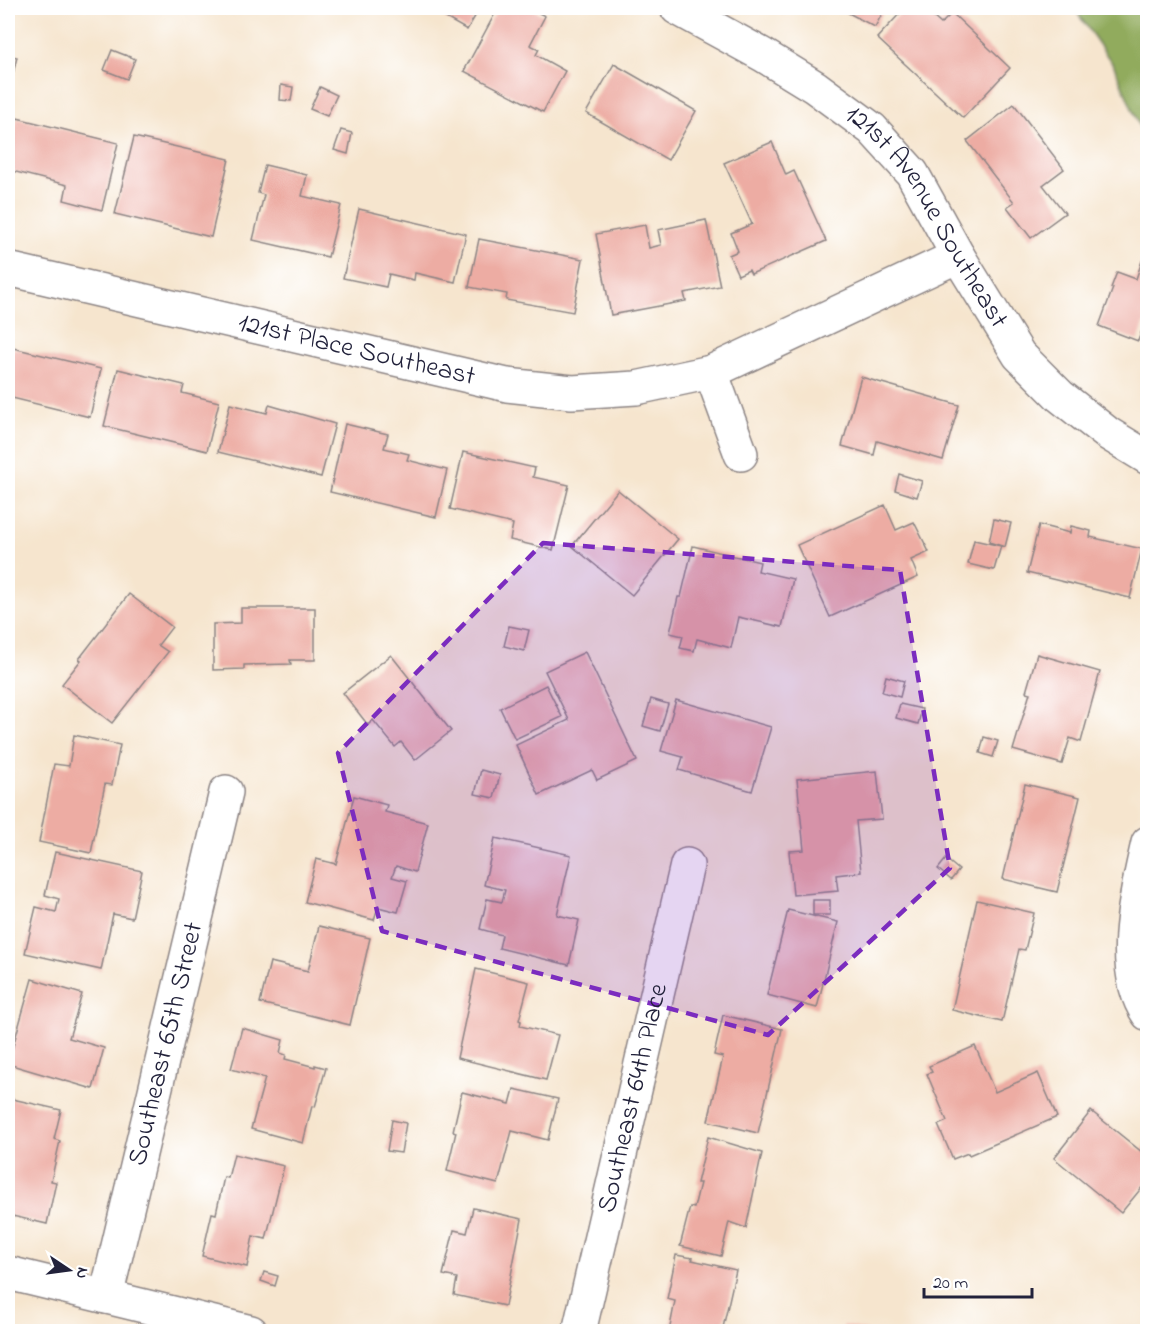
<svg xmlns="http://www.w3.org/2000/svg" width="1155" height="1339" font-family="'Indie Flower',sans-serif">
<rect width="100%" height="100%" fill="#fff"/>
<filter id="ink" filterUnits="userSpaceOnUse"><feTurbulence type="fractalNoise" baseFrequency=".0167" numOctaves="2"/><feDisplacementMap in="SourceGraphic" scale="12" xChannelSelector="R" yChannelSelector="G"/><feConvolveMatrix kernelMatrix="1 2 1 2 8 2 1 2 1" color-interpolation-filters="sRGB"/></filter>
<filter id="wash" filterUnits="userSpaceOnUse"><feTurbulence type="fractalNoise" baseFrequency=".008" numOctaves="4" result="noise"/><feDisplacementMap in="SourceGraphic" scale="24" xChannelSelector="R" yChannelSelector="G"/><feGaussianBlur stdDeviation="1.35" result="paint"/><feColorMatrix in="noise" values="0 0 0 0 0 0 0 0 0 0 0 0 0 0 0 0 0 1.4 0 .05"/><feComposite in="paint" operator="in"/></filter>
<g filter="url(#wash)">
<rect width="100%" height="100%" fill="#f6e5ce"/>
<!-- forest -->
<polygon fill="#91ab5d" stroke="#5a664c" stroke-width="1.5" points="1074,8 1147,8 1147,144 1114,66"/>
<g id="blocks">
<!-- building -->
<g fill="#edaca3">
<polygon points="428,8 480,8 467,30"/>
<polygon points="498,8 529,8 545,16 530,45 539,49 536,55 565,71 543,112 464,71"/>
<polygon points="839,8 885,8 875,27"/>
<polygon points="905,8 923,8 941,24 952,13 1010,68 963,118 877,38"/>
<polygon points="112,50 135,59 127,79 104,70"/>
<polygon points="8,55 17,57 8,95"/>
<polygon points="614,64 696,111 668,160 586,113"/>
<polygon points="281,85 293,87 291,101 280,100"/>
<polygon points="320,87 337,95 327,116 310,109"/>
<polygon points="1014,104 1064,169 1043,185 1065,213 1031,238 1007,207 1014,202 967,141"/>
<polygon points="17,118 118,143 102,210 64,200 67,185 8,170 8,157"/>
<polygon points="341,130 352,133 348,154 334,150"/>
<polygon points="134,137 229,159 211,237 115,214"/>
<polygon points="772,142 786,175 794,171 826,241 751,274 749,270 738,275 729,255 738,251 731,233 752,224 724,163"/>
<polygon points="265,165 307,175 302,196 341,205 328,257 253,240 264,195 258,193"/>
<polygon points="359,209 466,234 455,282 415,273 414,280 389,274 386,287 343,278"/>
<polygon points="706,220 720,286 684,293 686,301 611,315 596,234 645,225 649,248 661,245 658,230"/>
<polygon points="479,239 583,259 573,312 506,300 507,294 469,287"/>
<polygon points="1142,261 1148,263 1148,323 1145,322 1138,341 1099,326 1113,288 1111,288 1117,272 1136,279"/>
<polygon points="13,348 101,369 90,417 8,397 8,370"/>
<polygon points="118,369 184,385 182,393 219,402 207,451 104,426"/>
<polygon points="861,377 959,405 943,460 877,441 874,455 842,446"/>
<polygon points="230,404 267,413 269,405 335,424 321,477 218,452"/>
<polygon points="345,424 388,434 384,448 409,454 407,460 447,470 436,517 330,492"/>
<polygon points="463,452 535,468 533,477 569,485 553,550 510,540 513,524 450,509"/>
<polygon points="899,474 922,481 917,497 895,490"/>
<polygon points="618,490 678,539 632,595 572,546"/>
<polygon points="885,505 896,530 914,522 929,552 911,560 918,577 830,617 797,545"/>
<polygon points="994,519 1011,523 1005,547 989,542"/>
<polygon points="1039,525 1070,533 1071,526 1091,531 1090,537 1142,549 1130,598 1027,573"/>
<polygon points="974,540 1001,546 994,570 968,564"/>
<polygon points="693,546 760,562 758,571 793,579 782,627 738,617 731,648 697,639 694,651 680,648 683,636 670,633 678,597 681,597"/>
<polygon points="129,594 172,627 158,645 168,652 112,723 62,684 81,660 79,659"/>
<polygon points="241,608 315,608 315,660 290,660 291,664 244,665 244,669 213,670 213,624 241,623"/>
<polygon points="509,626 529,630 524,651 504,646"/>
<polygon points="585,652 637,761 597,780 592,770 539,795 516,745 569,720 545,671"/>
<polygon points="1037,654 1100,672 1081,742 1070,738 1062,764 1013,750 1030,693 1026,692"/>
<polygon points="391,655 451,731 415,760 401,742 395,747 373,720 368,725 343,693"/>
<polygon points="886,676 904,681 900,697 882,692"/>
<polygon points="546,685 562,717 515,739 500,708"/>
<polygon points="651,699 668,704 660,731 643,726"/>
<polygon points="676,700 771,727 752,791 679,770 683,757 661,751"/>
<polygon points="900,704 922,709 918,724 896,718"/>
<polygon points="74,735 120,745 112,785 105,784 91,853 39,842 54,764 69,766"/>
<polygon points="984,737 998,741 993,757 980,753"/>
<polygon points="481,770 500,775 494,798 475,794"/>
<polygon points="877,771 882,819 856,821 861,872 836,875 838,891 793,895 789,851 804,850 797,779"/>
<polygon points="1025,784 1080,797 1057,892 1003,879"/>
<polygon points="354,796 387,805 385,812 428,823 415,872 396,866 392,877 407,881 398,912 378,907 374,920 305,902 316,859 336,864"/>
<polygon points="495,838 571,855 557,915 579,920 569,965 499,948 502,935 480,929 487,899 502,902 505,890 484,885"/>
<polygon points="55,852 142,871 132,918 113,914 101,970 25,953 36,907 56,912 59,899 45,895"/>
<polygon points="946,859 959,870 951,880 938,869"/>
<rect x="813" y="900" width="17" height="15"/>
<polygon points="977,900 1034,913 1025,950 1019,949 1002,1022 952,1010"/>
<polygon points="788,910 838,922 817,1008 767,995"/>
<polygon points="319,926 370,938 350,1025 260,1003 270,962 308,971"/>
<polygon points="476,969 529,982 519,1020 521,1021 520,1026 558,1035 546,1080 457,1058"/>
<polygon points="32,979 82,994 69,1038 104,1048 93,1089 8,1064"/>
<polygon points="723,1015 782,1029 758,1133 708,1121 723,1057 714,1055"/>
<polygon points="242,1028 283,1040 280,1053 286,1055 285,1059 315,1067 315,1065 326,1068 315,1107 312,1106 303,1143 251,1129 265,1078 231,1069"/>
<polygon points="975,1046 995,1092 1038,1073 1057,1117 969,1155 968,1153 953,1159 938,1125 947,1121 927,1074 932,1072 929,1066"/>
<polygon points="514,1089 558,1099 548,1140 512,1131 498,1184 447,1171 456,1132 453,1131 462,1092 510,1104"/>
<polygon points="8,1098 61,1110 54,1139 60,1141 51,1181 56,1182 47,1224 8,1215"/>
<polygon points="1091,1111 1142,1152 1148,1141 1148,1180 1121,1213 1054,1158"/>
<polygon points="392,1120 406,1123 401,1153 387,1151"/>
<polygon points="708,1137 762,1153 746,1228 729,1222 721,1256 680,1246 690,1207 694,1208 700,1183 697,1183"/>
<polygon points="234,1154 284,1166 266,1239 253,1236 247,1267 202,1256 212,1213 216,1214 224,1177 228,1178"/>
<polygon points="473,1208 522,1219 505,1306 454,1295 457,1278 443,1275 454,1230 467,1233"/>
<polygon points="676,1255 693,1258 692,1260 736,1270 722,1332 669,1332 675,1301 667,1299"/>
<polygon points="264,1272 278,1276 275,1286 261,1281"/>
<polygon points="844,1325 867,1331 867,1332 842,1332"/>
</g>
</g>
</g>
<g filter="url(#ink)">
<use href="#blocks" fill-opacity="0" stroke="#8c8484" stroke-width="1.5"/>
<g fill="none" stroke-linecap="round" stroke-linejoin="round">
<defs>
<g id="street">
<path id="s1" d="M677,8L763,55L815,87L872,129L912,173L958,256L1019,355L1060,396L1107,433L1148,458"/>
<path id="s2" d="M8,269L507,385L572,392L636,388L711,372L958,256"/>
<polyline points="711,372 741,454"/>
<path d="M1148,843C1137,892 1117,969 1148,1014"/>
<path id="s3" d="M106,1297L226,792"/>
<path id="s4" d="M579,1332L687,865"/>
</g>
<polyline id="secondary" points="8,1273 251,1332"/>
</defs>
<!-- street casing -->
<use href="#street" stroke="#8c8484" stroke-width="36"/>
<!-- secondary casing -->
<use href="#secondary" stroke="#8c8484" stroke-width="36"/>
<!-- street -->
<use href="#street" stroke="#fff" stroke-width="33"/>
<!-- secondary -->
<use href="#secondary" stroke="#fff" stroke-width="33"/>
</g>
</g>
<!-- marked area -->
<path fill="#7b2cbf" fill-opacity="0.2" stroke="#7b2cbf" stroke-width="4.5" stroke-dasharray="12 8" stroke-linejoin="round" d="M543,543L900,570L950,868L768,1035L382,931L338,753Z"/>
<g text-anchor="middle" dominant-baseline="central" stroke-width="5" stroke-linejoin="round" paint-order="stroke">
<!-- street labels -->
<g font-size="27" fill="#22223b" stroke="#fff">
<text stroke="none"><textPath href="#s1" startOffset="333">121st Avenue Southeast</textPath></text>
<text stroke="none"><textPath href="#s2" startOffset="358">121st Place Southeast</textPath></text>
<text stroke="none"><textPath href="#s3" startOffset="260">Southeast 65th Street</textPath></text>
<text stroke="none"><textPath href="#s4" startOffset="240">Southeast 64th Place</textPath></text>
</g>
</g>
<!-- margin -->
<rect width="1155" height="1339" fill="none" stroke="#fff" stroke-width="30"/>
<!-- north arrow -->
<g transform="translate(69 1270) rotate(103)" stroke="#ffffff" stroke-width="4.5" paint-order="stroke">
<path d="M0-4.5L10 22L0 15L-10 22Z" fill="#22223b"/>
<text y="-9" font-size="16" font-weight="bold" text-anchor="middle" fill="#22223b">N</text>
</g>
<!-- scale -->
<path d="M924 1288v9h108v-9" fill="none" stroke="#22223b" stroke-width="3"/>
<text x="933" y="1288" font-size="18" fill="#22223b" stroke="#ffffff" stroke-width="4.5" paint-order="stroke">20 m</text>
</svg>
